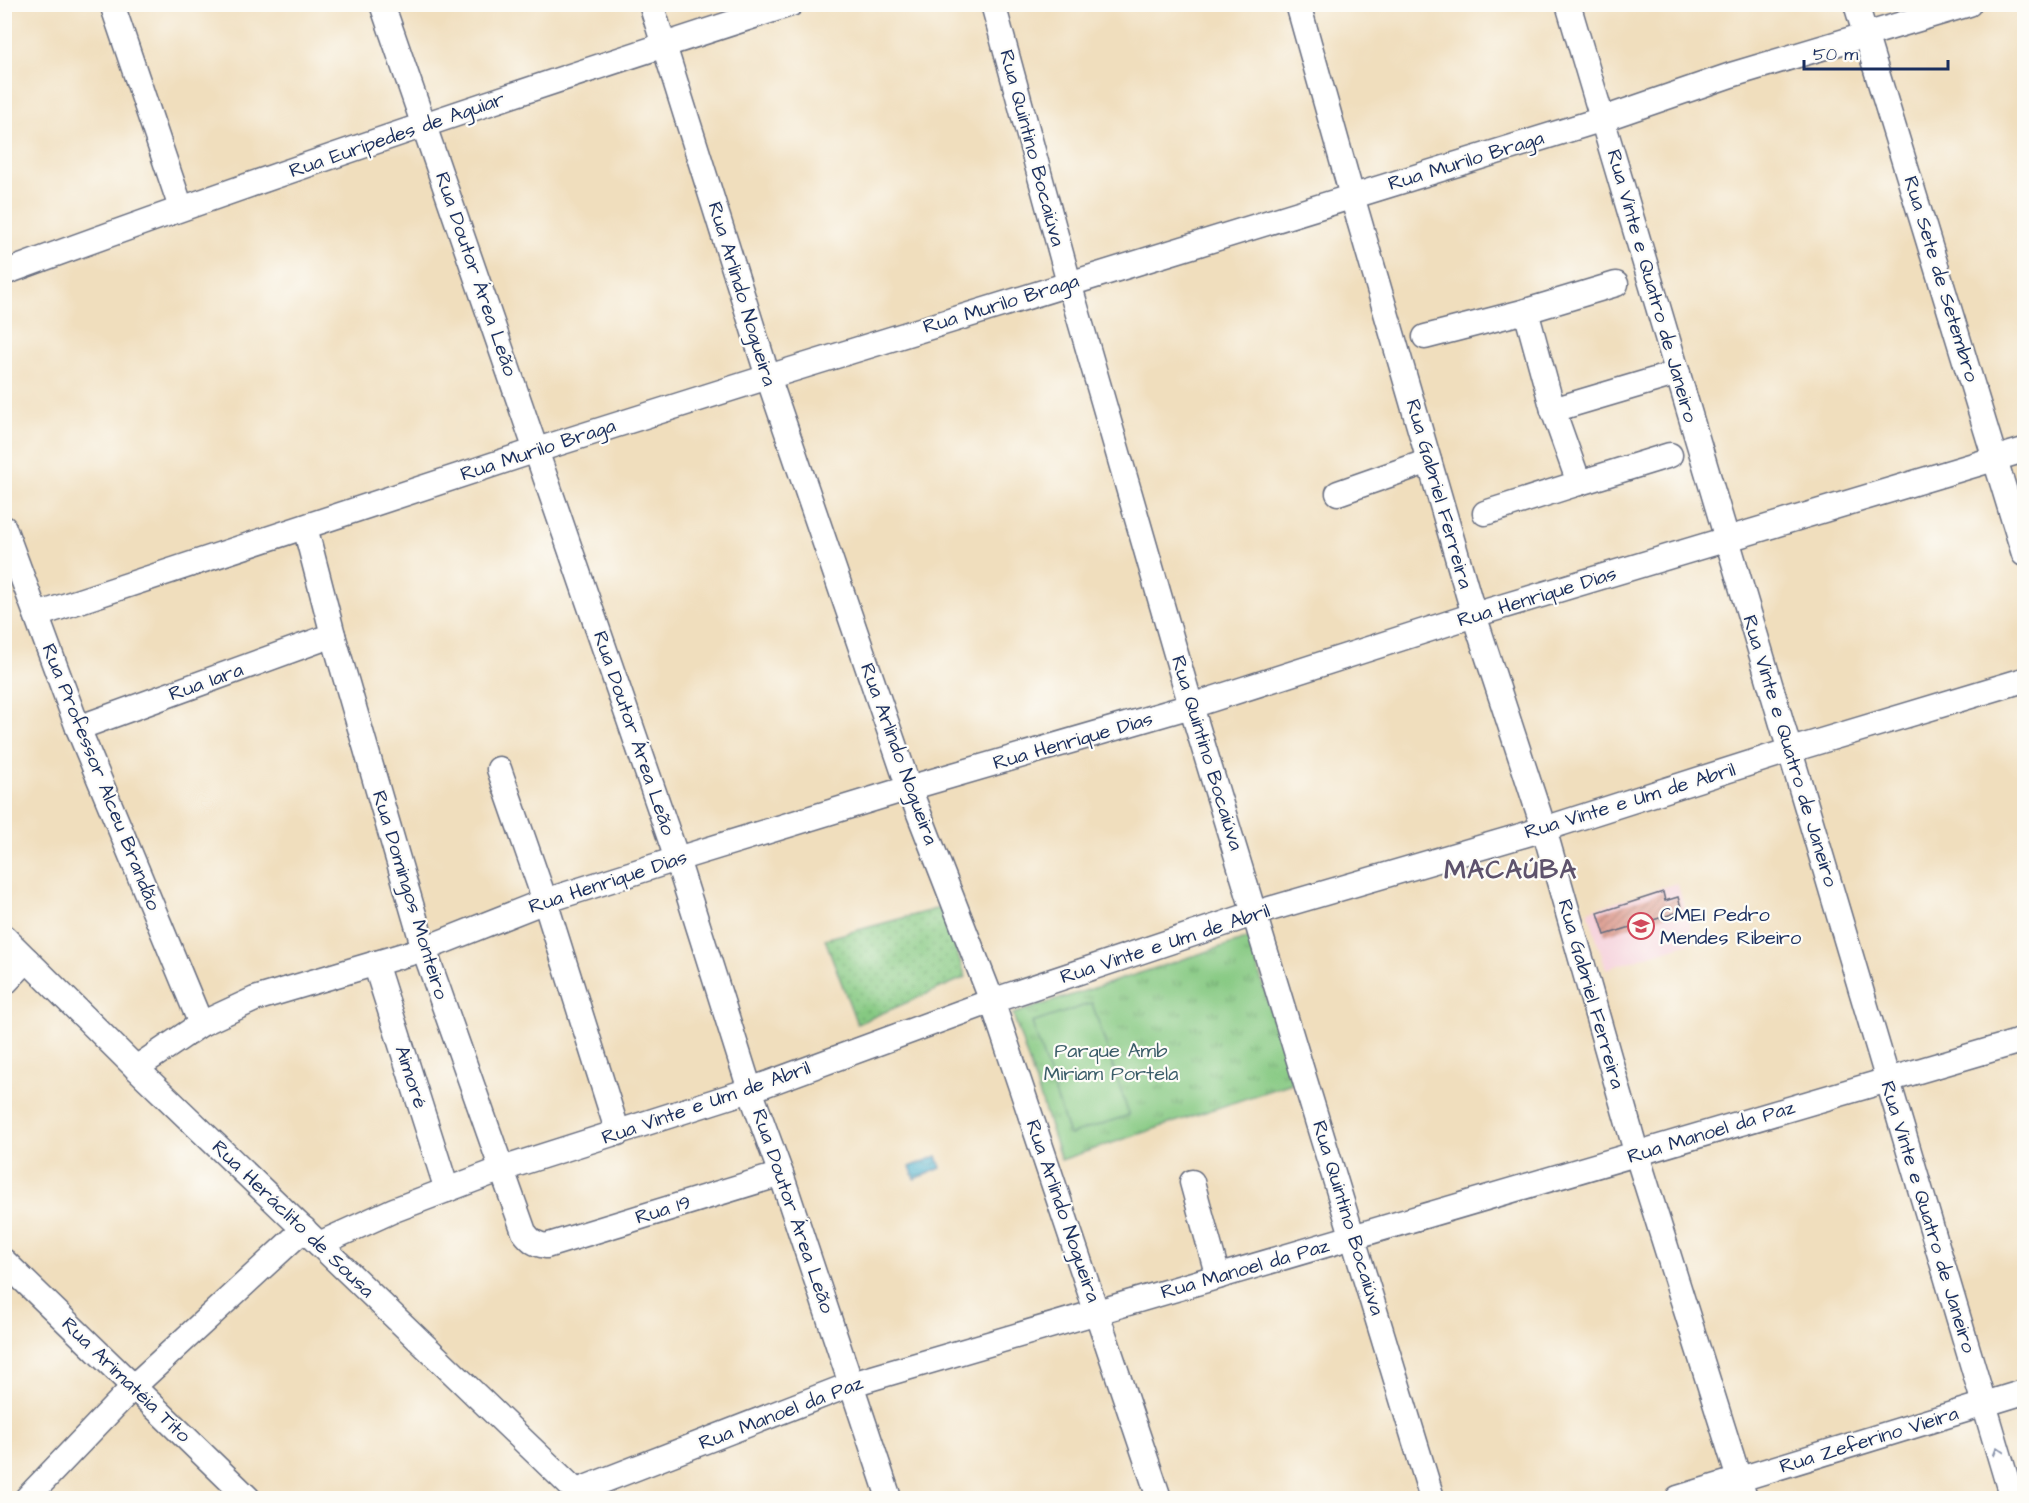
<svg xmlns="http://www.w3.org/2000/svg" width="2029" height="1503" font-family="'Architects Daughter',sans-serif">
<defs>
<pattern id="grass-dots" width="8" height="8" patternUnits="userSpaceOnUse" patternTransform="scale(1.5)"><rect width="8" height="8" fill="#86c982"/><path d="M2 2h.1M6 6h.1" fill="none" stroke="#6da46e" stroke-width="1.8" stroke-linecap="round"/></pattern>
<pattern id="park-tufts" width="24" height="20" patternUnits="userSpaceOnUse" patternTransform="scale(1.5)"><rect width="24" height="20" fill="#86c982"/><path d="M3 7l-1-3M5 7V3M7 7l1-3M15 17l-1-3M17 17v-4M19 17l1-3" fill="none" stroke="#6da46e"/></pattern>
<pattern id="water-waves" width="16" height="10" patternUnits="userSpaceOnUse" patternTransform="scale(1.5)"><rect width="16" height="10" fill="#4aaec9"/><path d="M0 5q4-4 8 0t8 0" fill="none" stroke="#3d8ea6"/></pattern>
<pattern id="building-hatch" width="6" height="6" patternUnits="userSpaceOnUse" patternTransform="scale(1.5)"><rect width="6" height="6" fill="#db9689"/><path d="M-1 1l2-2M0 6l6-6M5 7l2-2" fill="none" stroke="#b17b73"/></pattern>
</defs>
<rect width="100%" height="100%" fill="#fdfcf7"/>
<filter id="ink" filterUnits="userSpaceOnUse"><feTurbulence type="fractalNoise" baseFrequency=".0167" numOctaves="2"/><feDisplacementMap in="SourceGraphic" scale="12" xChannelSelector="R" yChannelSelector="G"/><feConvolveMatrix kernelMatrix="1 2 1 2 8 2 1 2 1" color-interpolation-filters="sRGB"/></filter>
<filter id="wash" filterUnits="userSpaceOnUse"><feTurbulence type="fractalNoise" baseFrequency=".008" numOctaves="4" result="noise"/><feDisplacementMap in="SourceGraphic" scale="24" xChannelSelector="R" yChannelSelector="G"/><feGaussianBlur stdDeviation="1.35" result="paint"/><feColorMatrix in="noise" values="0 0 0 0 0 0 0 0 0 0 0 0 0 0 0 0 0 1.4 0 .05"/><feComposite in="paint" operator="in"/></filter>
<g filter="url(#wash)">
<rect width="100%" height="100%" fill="#f0debd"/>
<!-- built -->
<polygon fill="#f5cfda" points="1677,883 1695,941 1606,969 1588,911"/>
<!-- grass -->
<polygon fill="url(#grass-dots)" stroke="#507c70" stroke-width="1.5" points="940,908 966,977 857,1024 825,939"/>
<!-- park -->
<polygon fill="url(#park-tufts)" stroke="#507c70" stroke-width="1.5" points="1249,938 1292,1083 1061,1160 1013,1014"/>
<!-- pitch -->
<polygon fill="#86c982" stroke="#507c70" stroke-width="1.5" points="1092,1003 1129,1115 1069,1135 1032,1023"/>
<!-- water -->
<polygon fill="url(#water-waves)" stroke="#326e94" stroke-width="1.5" points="937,1156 941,1168 915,1179 910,1167"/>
<g id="blocks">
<!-- building -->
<polygon fill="url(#building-hatch)" points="1663,892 1665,901 1678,897 1682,911 1605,935 1598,913"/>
</g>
</g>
<g filter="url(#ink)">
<use href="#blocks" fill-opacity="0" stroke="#666c7f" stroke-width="1.5"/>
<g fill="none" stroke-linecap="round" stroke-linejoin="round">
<defs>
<g id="minor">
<polyline points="112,4 181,208"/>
<polyline points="382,4 677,859 750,1090 781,1174 889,1498"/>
<polyline points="651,4 768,377 909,788 992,1001 1159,1498"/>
<polyline points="993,4 1069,283 1191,706 1432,1498"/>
<polyline points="1298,4 1352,196 1474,615 1544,829 1637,1155 1745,1498"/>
<polyline points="1568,4 2012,1498"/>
<polyline points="1856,4 2024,554"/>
<path d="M4,273C264,177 527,89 791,4"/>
<polyline points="1526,311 1553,410 1678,373"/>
<polyline points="1425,337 1526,311 1616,284"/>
<polyline points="1579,483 1670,455"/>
<polyline points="1338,493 1429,461"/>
<polyline points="1485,513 1579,483 1553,410"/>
<path d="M305,527L333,635L424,949L524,1232C531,1241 535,1244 546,1246L781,1174"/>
<polyline points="4,528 78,728 201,1024"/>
<polyline points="37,615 537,450 768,377 1603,119 1731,75 1969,4"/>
<polyline points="78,728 333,635"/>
<polyline points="499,769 545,901 618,1133"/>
<polyline points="4,937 136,1068 583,1498"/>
<polyline points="375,963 447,1190"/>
<polyline points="4,984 27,960"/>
<polyline points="136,1068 201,1024 255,999 424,949 545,901 677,859 909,788 1191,706 1474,615 2024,450"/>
<polyline points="1192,1182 1218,1277"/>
<polyline points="319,1244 394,1210 502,1169 750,1090 992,1001 1256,913 1544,829 1791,750 2024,680"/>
<polyline points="4,1261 248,1498"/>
<polyline points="577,1491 852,1384 2024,1040"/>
<polyline points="27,1498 133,1387 304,1229"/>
<polyline points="1678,1498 2024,1392"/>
</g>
</defs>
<!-- minor casing -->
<use href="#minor" stroke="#666c7f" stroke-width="27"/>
<!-- minor -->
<use href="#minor" stroke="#fff" stroke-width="24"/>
</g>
<!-- one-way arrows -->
<defs><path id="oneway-chevron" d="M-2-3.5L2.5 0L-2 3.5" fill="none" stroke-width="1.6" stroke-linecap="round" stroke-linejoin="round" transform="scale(1.5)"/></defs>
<use stroke="#8d97ae" href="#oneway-chevron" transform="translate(1998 1451) rotate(-107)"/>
</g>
<!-- icons -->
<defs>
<symbol id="school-ring" viewBox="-11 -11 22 22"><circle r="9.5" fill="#fdfcf7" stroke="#d1495b" stroke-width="1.5"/><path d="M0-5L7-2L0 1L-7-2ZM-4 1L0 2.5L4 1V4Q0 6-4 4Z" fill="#d1495b"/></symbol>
</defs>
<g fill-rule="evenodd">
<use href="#school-ring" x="1626" y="911" width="30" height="30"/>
</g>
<g text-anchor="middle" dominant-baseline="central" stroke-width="4.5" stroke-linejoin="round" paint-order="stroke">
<!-- street labels -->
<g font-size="20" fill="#1b2f5e" stroke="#fdfcf7">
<text transform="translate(397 135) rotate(-19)">Rua Eurípedes de Aguiar</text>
<text transform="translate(1032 148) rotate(75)">Rua Quintino Bocaiúva</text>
<text transform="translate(1466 161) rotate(-17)">Rua Murilo Braga</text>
<text transform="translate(476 274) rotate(71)">Rua Doutor Área Leão</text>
<text transform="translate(1941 279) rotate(73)">Rua Sete de Setembro</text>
<text transform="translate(1652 286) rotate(74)">Rua Vinte e Quatro de Janeiro</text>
<text transform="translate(742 294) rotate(73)">Rua Arlindo Nogueira</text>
<text transform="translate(1001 304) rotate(-17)">Rua Murilo Braga</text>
<text transform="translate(538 450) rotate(-18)">Rua Murilo Braga</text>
<text transform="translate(1439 494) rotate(74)">Rua Gabriel Ferreira</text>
<text transform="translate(1537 597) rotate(-17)">Rua Henrique Dias</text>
<text transform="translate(206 682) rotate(-20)">Rua Iara</text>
<text transform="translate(634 733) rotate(71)">Rua Doutor Área Leão</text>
<text transform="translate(1073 741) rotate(-16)">Rua Henrique Dias</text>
<text transform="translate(1790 751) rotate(73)">Rua Vinte e Quatro de Janeiro</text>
<text transform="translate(1207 753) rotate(73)">Rua Quintino Bocaiúva</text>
<text transform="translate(899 754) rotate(70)">Rua Arlindo Nogueira</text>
<text transform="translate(101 777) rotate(68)">Rua Professor Alceu Brandão</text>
<text transform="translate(1630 801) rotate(-17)">Rua Vinte e Um de Abril</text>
<text transform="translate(608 882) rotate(-18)">Rua Henrique Dias</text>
<text transform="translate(410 895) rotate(73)">Rua Domingos Monteiro</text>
<text transform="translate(1165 944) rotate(-18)">Rua Vinte e Um de Abril</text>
<text transform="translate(1591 994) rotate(74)">Rua Gabriel Ferreira</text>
<text transform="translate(411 1077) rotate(72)">Aimoré</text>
<text transform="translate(706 1103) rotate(-19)">Rua Vinte e Um de Abril</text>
<text transform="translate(1711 1132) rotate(-17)">Rua Manoel da Paz</text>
<text transform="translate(663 1210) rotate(-17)">Rua 19</text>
<text transform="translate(793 1211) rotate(71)">Rua Doutor Área Leão</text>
<text transform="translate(1063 1211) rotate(71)">Rua Arlindo Nogueira</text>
<text transform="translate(1928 1217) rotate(73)">Rua Vinte e Quatro de Janeiro</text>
<text transform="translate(1348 1218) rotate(73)">Rua Quintino Bocaiúva</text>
<text transform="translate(293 1219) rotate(44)">Rua Heráclito de Sousa</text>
<text transform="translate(1245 1269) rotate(-16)">Rua Manoel da Paz</text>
<text transform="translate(126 1380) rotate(44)">Rua Arimatéia Tito</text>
<text transform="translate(781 1413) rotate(-21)">Rua Manoel da Paz</text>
<text transform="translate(1869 1440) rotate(-17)">Rua Zeferino Vieira</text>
</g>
<!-- poi labels -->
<g font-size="20" fill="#1b2f5e" stroke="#fdfcf7" text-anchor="start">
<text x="1660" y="915">CMEI Pedro<tspan x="1660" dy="23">Mendes Ribeiro</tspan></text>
</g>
<!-- park labels -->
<g font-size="20" fill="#3b5d69" stroke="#fdfcf7">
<text x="1111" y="1051">Parque Amb<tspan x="1111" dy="23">Miriam Portela</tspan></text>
</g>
<!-- district labels -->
<g font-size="26" font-weight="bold" letter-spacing="1.5" fill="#5e536d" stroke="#fdfcf7">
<text x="1511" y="870">MACAÚBA</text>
</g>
</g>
<!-- margin -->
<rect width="2029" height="1503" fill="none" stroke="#fdfcf7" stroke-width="24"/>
<!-- scale -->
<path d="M1804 60v9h144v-9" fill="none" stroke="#1b2f5e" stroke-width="3"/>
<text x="1813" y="60" font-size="18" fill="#1b2f5e" stroke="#fdfcf7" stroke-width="4.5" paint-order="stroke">50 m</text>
</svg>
